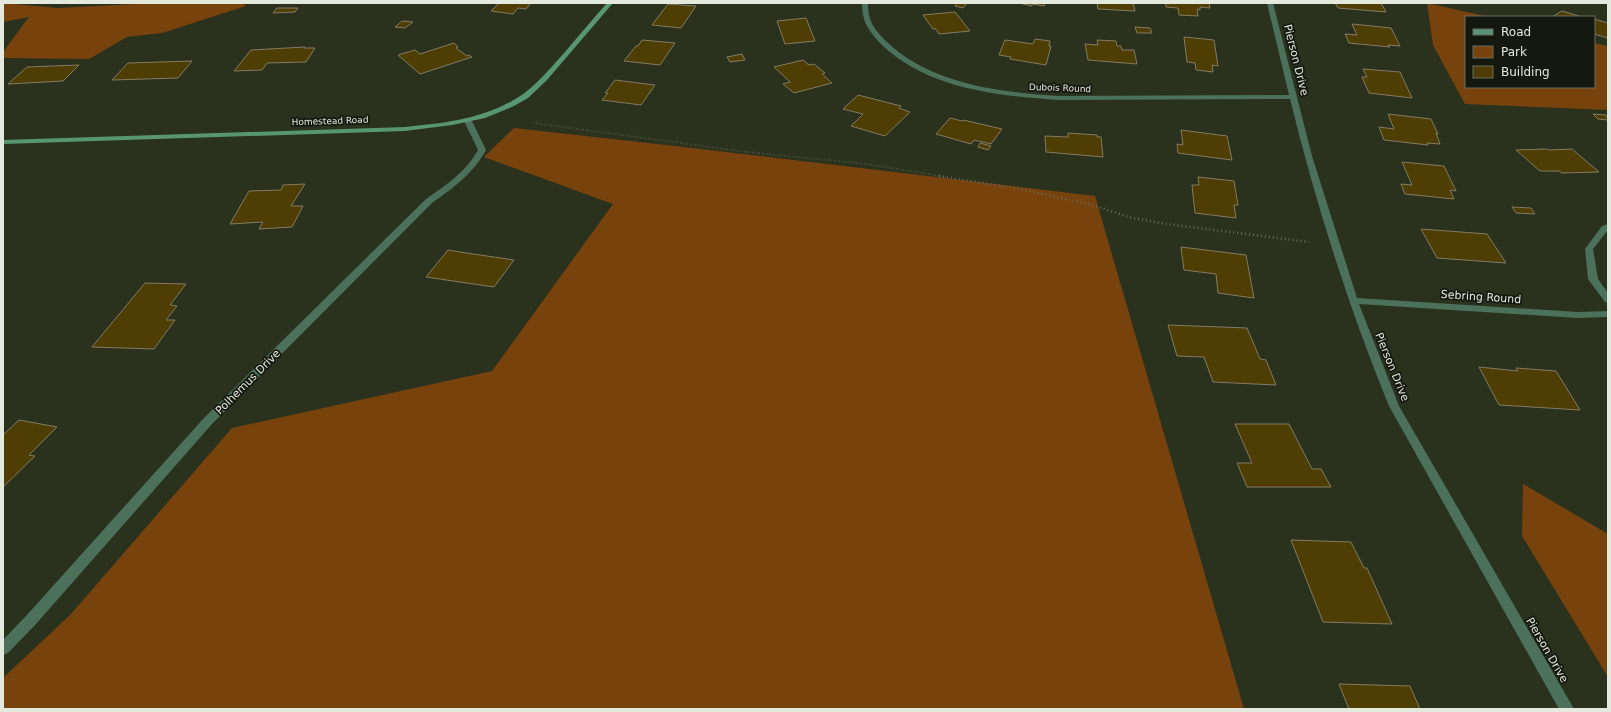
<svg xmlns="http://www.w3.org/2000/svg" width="1611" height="712" font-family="'DejaVu Sans',sans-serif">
<rect width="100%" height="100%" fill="#2a321e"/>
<!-- green -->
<g fill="#78420d">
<polygon points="3,3 57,8 156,3 242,3 246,6 162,33 127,37 89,59 3,58 3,52 29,17 3,22"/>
<polygon points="1427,3 1489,17 1466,17 1466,87 1594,87 1594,43 1608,46 1608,110 1465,104 1433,45"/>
<polygon points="514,128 684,147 1095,196 1244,709 3,709 3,678 71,614 232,428 492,371 613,204 484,157"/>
<polygon points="1523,484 1608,534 1608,677 1522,536"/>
</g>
<!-- building -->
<g fill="#4e3e03" stroke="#837b63">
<polygon points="499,3 531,3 526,9 518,8 513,14 491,11"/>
<polygon points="957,3 967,3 963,8 955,6"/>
<polygon points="1019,3 1045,3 1044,6 1032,4 1032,6"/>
<polygon points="1097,3 1133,3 1135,11 1098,9"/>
<polygon points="1166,3 1209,3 1210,8 1200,7 1200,10 1197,9 1198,16 1179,15 1178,8 1166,7"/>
<polygon points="1335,3 1381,3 1386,12 1338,8"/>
<polygon points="668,4 696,6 681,28 652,25"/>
<polygon points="277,8 298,8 295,12 273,13"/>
<polygon points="1562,11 1582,17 1552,17"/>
<polygon points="955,12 970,31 939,34 936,29 933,29 923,15"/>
<polygon points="806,18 815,41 785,44 777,21"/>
<polygon points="1594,19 1608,23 1608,38 1594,34"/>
<polygon points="402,21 413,22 405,28 395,27"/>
<polygon points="1352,24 1391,28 1400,46 1388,45 1390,47 1349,43 1345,34 1357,35"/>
<polygon points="1135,27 1150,28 1152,33 1137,33"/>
<polygon points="1184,37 1214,40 1218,66 1212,65 1213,72 1196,70 1195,63 1187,62"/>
<polygon points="1035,39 1050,41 1049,46 1051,46 1046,65 1010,59 1011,57 999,55 1005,40 1033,44"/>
<polygon points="642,40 675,43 660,65 624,61 636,46 638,46"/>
<polygon points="1097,40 1116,41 1117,46 1121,46 1122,50 1134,50 1137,64 1088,60 1085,44 1098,45"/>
<polygon points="454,43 458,47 456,48 467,56 469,55 472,57 420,74 398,55 415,50 420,54"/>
<polygon points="305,47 304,48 315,48 306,62 267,63 262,70 234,71 251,50"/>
<polygon points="742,54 745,60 730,62 727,57"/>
<polygon points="803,60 809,65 814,64 825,73 822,74 832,83 794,93 783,84 790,82 774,67"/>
<polygon points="192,61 178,78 112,80 128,63"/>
<polygon points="79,65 63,81 8,84 27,67"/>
<polygon points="1363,69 1400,72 1412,98 1369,93 1362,77 1367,77"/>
<polygon points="615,80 655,85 641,105 602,100 608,93 605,93"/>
<polygon points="858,95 901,106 899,108 910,112 885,136 851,126 863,114 843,109"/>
<polygon points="1388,114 1431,119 1438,134 1436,133 1440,144 1427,143 1428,145 1384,140 1379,127 1394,129"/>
<polygon points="1593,114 1606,115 1608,120 1598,119"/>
<polygon points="950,118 962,121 963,120 1002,129 991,144 974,140 971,144 936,134"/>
<polygon points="1181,130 1227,136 1232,160 1178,153 1177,144 1183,145"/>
<polygon points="1068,133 1097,135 1097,137 1101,137 1103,157 1046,152 1045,136 1068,137"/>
<polygon points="980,143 991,146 988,150 978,147"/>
<polygon points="1547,149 1549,150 1572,149 1599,172 1562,173 1559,171 1540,171 1516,150"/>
<polygon points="1402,162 1444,166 1456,191 1450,190 1454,199 1405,194 1401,184 1412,185"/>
<polygon points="1198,177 1234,181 1238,205 1234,205 1236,218 1195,213 1192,185 1199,185"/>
<polygon points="305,184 291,206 303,206 292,227 259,229 263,222 230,224 249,191 281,190 283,185"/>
<polygon points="1512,207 1531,208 1535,214 1516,213"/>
<polygon points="1421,229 1487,234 1506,263 1437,258"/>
<polygon points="1181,247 1246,255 1254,298 1218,293 1216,274 1184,270"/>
<polygon points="448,250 460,252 514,260 494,287 426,277"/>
<polygon points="145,283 186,284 170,305 177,306 166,320 175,320 154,349 92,347"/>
<polygon points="1168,325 1247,328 1260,359 1266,360 1276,385 1213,382 1204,357 1177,356"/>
<polygon points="1479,367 1518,371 1516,368 1556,371 1580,410 1499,405"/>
<polygon points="19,420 57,427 29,455 35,456 3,487 3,435"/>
<polygon points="1235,424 1289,424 1312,469 1321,469 1331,487 1247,487 1237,463 1252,463"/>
<polygon points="1291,540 1351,542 1364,568 1367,568 1392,624 1323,622"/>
<polygon points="1339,684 1410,686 1420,709 1349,709"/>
</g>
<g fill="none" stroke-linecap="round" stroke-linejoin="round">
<!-- path-far1 -->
<polyline stroke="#656c5a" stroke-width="2" stroke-dasharray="0.5 2" stroke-linecap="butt" points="534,123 746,152 866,164 946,177"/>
<!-- path -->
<polyline stroke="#656c5a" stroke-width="2.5" stroke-dasharray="1 3" stroke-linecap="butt" points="939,176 1014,188 1089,204 1129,217 1166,224 1309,242"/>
<!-- street -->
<g fill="#4b715b" fill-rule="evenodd">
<path d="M862,3H868C868,22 874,29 887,42C932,85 1001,92 1059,96L1289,95L1267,3H1273L1312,156L1357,298L1578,312L1608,311V317L1578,318L1359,304L1399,406L1574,709H1559L1389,406C1348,306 1316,204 1290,99L1059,100C999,96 928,89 882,45C869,31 862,23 862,3Z"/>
<path d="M465,119H468L472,121L486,150C473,174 453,188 432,203L212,424L36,624L8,653L3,655V640L26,616L204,418L426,199C446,185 466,172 478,150L464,121Z"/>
<polygon points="1608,224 1608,230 1593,249 1598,279 1608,293 1608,303 1605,302 1588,279 1585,249 1602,226"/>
</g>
<!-- secondary -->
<path fill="#589673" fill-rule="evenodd" d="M607,3H613L547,80L528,98L514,106L485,118L452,125L405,131L3,144V140L405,127C447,123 492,118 527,91C541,80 553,65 565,52C579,35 593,19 607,3Z"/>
</g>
<g text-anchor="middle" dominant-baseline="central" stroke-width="3.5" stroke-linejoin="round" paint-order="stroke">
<!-- far-street labels -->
<g font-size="9" fill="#e4e9dd" stroke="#15180f">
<text transform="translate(1060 88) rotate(2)">Dubois Round</text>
<text transform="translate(330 121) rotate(-2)">Homestead Road</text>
</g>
<!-- street labels -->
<g font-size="11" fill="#e4e9dd" stroke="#15180f">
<text transform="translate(1296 60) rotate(76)">Pierson Drive</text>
<text transform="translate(1481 297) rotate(4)">Sebring Round</text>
<text transform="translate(1392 367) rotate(68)">Pierson Drive</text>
<text transform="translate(248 382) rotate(-45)">Polhemus Drive</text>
<text transform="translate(1547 650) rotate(60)">Pierson Drive</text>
</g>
</g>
<!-- border -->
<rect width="1611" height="712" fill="none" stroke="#e4e9dd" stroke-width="8"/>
<!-- legend -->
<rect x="1465" y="16" width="130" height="72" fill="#15180f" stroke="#686c61"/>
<rect x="1473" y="29" width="20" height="6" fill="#589673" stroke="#686c61"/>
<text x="1501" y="36" font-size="12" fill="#e4e9dd">Road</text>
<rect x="1473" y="46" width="20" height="12" fill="#78420d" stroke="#686c61"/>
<text x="1501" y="56" font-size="12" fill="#e4e9dd">Park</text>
<rect x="1473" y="66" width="20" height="12" fill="#4e3e03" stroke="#686c61"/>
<text x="1501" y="76" font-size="12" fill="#e4e9dd">Building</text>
</svg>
